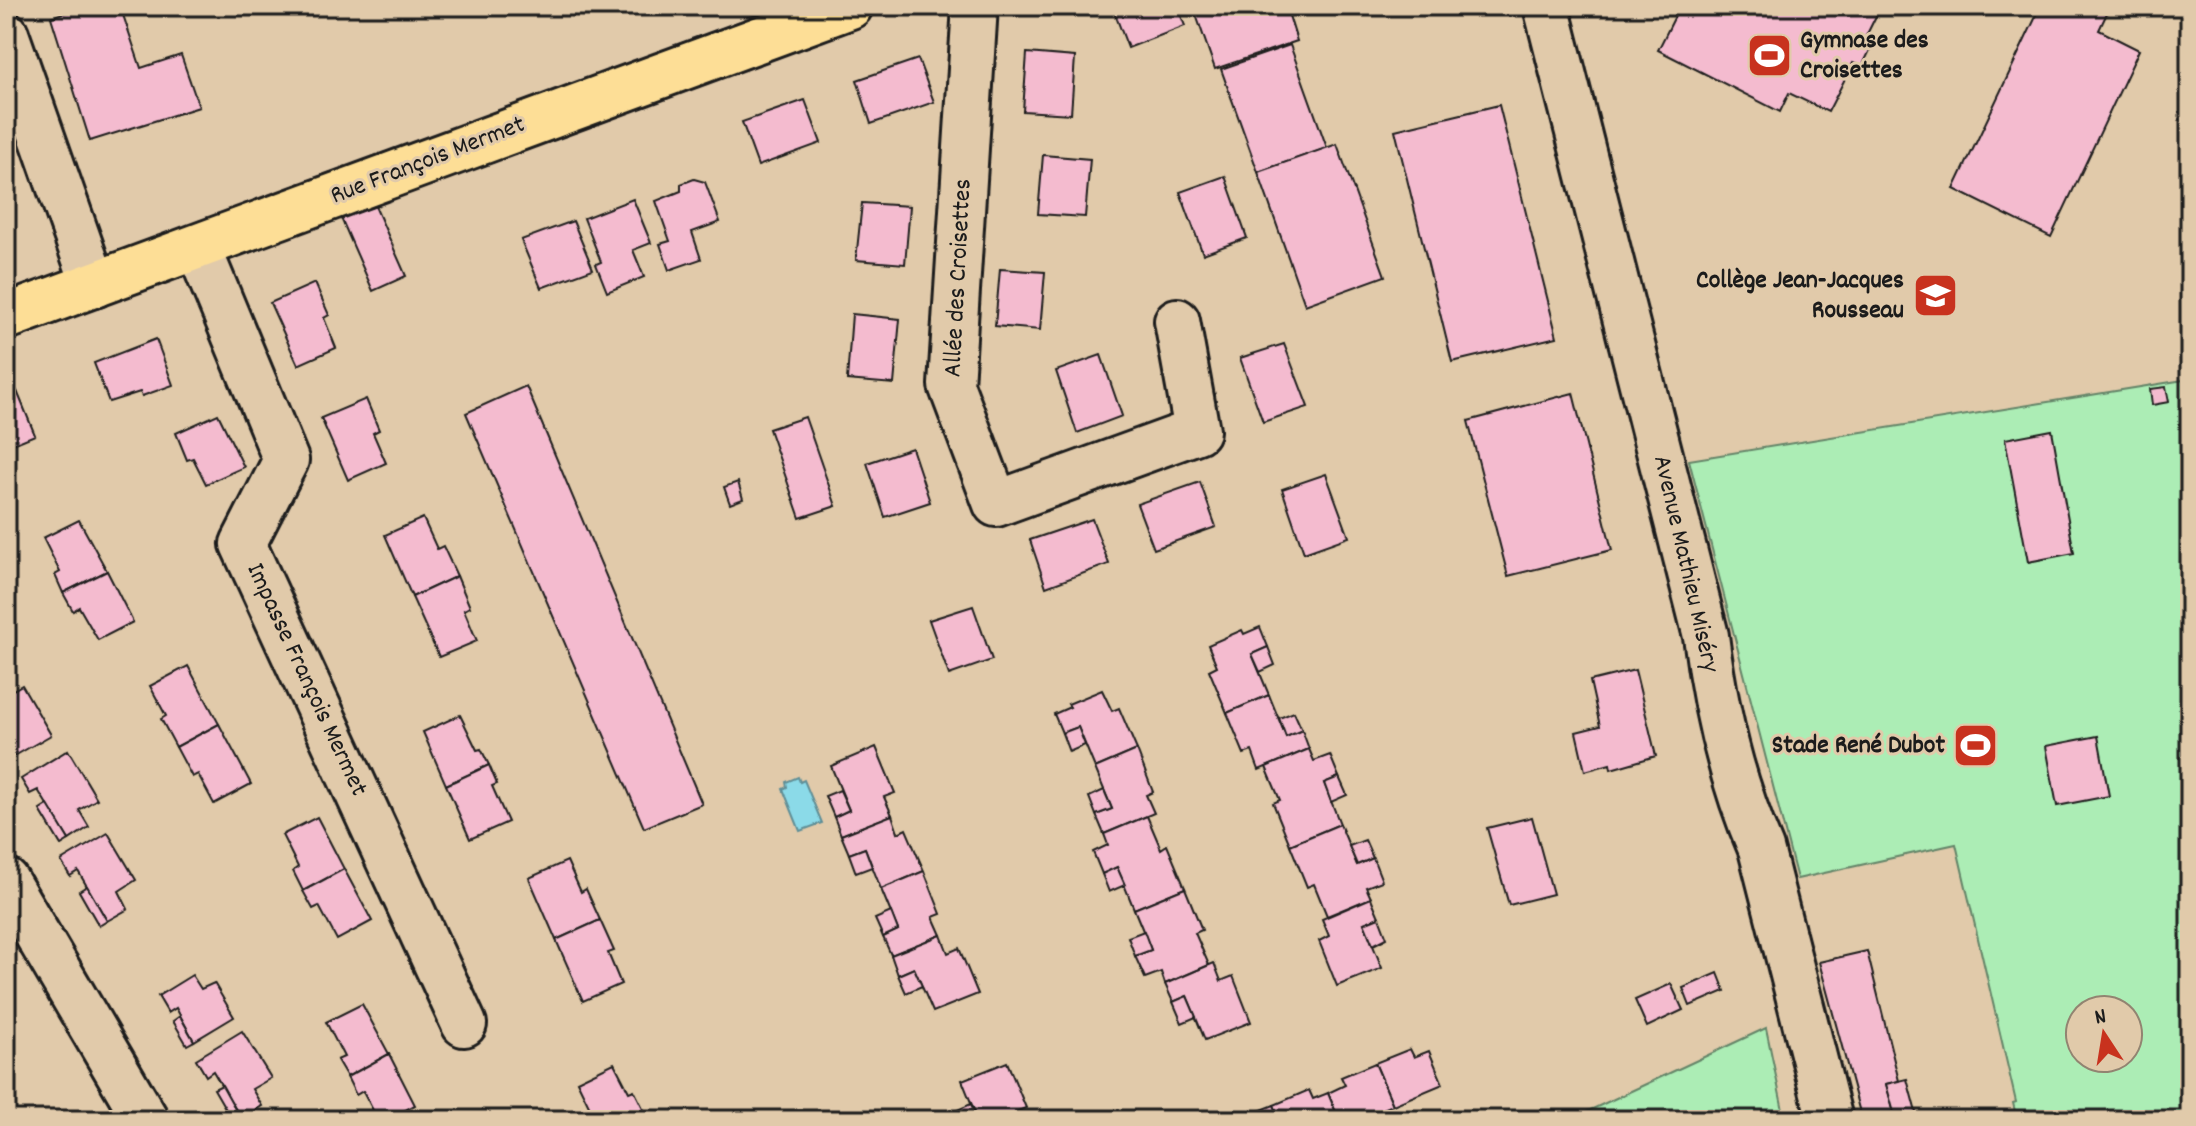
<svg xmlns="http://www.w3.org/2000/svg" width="2196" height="1126" font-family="Dekko,sans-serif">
<rect width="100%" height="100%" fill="#e1caaa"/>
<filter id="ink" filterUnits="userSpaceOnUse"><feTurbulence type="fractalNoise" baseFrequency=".0125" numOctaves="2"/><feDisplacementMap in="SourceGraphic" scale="16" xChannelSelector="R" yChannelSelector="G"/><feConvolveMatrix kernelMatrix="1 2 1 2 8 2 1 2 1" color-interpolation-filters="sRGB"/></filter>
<g filter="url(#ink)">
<!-- green -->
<g fill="#acedb5" stroke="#648468" stroke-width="2" fill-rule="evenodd">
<path d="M2190,379V1120H2017L2013,1103L2016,1102L1956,844L1797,879L1689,460ZM2080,1010H2128V1058H2080Z"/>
<polygon points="1766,1028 1785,1120 1569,1120"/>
</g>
<!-- water -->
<polygon fill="#8bdae8" stroke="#5f8e96" stroke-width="2" points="798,777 800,782 804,780 822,823 800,831 783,789 787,787 786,782"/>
<!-- building -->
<g fill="#f4bbcf" stroke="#1c1c1c" stroke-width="2">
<polygon points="85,6 120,6 141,68 181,55 199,107 90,141 51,17"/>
<polygon points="1112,6 1177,6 1185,26 1128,48"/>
<polygon points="1193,6 1286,6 1297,41 1215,69"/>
<polygon points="1680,6 1881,6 1863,42 1872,46 1862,67 1853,63 1828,112 1789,93 1780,112 1658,50"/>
<polygon points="2041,6 2097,6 2108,11 2099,30 2139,50 2051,237 1954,189"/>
<polygon points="1290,45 1327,148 1258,172 1221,69"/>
<polygon points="1027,53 1075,57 1071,114 1023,111"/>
<polygon points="918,59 934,102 871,124 857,80"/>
<polygon points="805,100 821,143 758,166 742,122"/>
<polygon points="1499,105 1557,337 1452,362 1395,130"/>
<polygon points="1337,144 1385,276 1305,305 1258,172"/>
<polygon points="1043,155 1090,159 1085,217 1038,214"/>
<polygon points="1225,176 1247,238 1203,254 1180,192"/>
<polygon points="694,179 705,182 720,222 692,232 701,259 669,270 660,244 670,241 656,201 681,191 681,184"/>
<polygon points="633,199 651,243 633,250 644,277 607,292 596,264 601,262 584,218"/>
<polygon points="862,203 910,206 905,264 856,260"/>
<polygon points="375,206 406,276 373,291 341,218"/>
<polygon points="573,221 593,269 541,288 521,240"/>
<polygon points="1000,269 1045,272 1040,330 995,326"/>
<polygon points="315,283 329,315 324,318 336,348 298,365 270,303"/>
<polygon points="852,314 900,319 894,384 847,380"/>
<polygon points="156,339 173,385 142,396 140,392 109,402 94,363"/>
<polygon points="1284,344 1308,407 1263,422 1240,358"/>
<polygon points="1101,355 1122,416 1077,433 1056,371"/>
<polygon points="526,386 702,804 644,828 466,413"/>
<polygon points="2166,387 2169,402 2152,405 2150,389"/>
<polygon points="17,391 35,435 6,447 6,396"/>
<polygon points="1573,393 1612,550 1508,576 1468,421"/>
<polygon points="366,399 379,430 373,433 386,463 348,480 321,418"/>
<polygon points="218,414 244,467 206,484 193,458 187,460 176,433"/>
<polygon points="805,417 836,506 800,518 769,429"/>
<polygon points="2052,430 2074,553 2028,562 2005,439"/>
<polygon points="912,448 930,502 885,517 867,463"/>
<polygon points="1326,474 1349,537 1304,553 1282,489"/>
<polygon points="738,482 743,499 730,504 724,487"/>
<polygon points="1200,482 1216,527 1154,549 1137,504"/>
<polygon points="423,518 437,549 443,546 457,576 412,597 385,535"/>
<polygon points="1092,519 1109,564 1046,587 1030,540"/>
<polygon points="79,520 107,571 63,593 55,575 60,572 43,538"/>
<polygon points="107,571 133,622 98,640 79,607 73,611 63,593"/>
<polygon points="457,576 470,607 464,610 477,641 439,657 412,597"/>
<polygon points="973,606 992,660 949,675 929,620"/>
<polygon points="1260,627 1268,647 1252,654 1269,695 1227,713 1209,670 1217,666 1208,645 1242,630 1244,634"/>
<polygon points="1268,647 1275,665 1260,672 1252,654"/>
<polygon points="188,666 219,724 176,747 161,719 166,716 150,686"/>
<polygon points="1635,670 1656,756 1611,769 1610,764 1585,771 1576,732 1600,726 1590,681"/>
<polygon points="22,685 51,735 11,758 6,749 6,694"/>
<polygon points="1102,690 1112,711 1119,708 1137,750 1095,768 1078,727 1062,733 1054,714 1070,707 1068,704"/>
<polygon points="1269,695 1286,737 1302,730 1309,749 1259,770 1252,751 1244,754 1227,713"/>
<polygon points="1294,712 1302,730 1286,737 1279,718"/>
<polygon points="460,715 477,750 481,749 489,765 446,785 423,732"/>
<polygon points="219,724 251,784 214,804 198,774 192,777 176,747"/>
<polygon points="1078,727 1085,745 1069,752 1062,733"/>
<polygon points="2098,736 2109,796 2057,806 2046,746"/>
<polygon points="876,747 895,793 884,797 892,815 841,835 834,817 849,810 831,766"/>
<polygon points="1309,749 1314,761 1330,755 1339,777 1324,783 1340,824 1290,845 1273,803 1280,800 1266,767"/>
<polygon points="68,750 97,799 79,810 89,827 69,840 38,790 30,794 21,779"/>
<polygon points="1137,750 1153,792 1146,795 1154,813 1104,834 1096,815 1112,809 1095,768"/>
<polygon points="489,765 497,784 492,786 508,822 470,839 446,785"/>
<polygon points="1339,777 1347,795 1331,802 1324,783"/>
<polygon points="840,790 849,810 834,817 825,796"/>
<polygon points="1104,790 1112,809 1096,815 1089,797"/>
<polygon points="48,805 69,840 61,845 40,810"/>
<polygon points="892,815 898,833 906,829 924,871 881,889 865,848 849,854 841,835"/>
<polygon points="1147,816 1161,849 1167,845 1185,888 1134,909 1117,867 1102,874 1093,852 1108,845 1104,834"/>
<polygon points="317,817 344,869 303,891 293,871 298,867 282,835"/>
<polygon points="1532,817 1553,894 1509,905 1487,828"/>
<polygon points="1340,824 1357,865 1373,858 1382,881 1366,887 1371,898 1327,916 1314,884 1307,887 1290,845"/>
<polygon points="108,833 136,880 119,891 128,909 107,921 78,871 70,876 61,861"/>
<polygon points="1365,840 1373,858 1357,865 1349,846"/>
<polygon points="865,848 872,867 856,873 849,854"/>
<polygon points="567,861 581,892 586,889 600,920 556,940 529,878"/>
<polygon points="1117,867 1125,885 1109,892 1102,874"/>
<polygon points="344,869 372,921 337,940 319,906 313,909 303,891"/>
<polygon points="924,871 941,914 933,917 941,935 891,955 883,937 898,930 881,889"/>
<polygon points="87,886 107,921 99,926 79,891"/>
<polygon points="1185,888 1202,930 1195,933 1209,965 1165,984 1161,972 1145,978 1135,956 1151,950 1134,909"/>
<polygon points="1371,898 1379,917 1364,923 1382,968 1337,986 1319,941 1329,936 1322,919"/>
<polygon points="891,912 898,930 883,937 875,919"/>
<polygon points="1379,917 1387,938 1373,945 1364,923"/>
<polygon points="600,920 614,951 608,953 621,984 583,1001 556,940"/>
<polygon points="1144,931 1151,950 1135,956 1128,937"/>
<polygon points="941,935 948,953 959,948 978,994 933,1012 914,968 898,975 891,955"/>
<polygon points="1867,951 1899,1081 1886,1084 1896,1120 1862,1120 1819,962"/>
<polygon points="1214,963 1221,981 1233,976 1251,1022 1205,1040 1187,996 1173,1002 1165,984"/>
<polygon points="914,968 922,986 906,993 898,975"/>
<polygon points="1718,973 1725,991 1690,1006 1683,988"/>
<polygon points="192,975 201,989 214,983 234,1017 194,1041 176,1008 168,1013 158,996"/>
<polygon points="1671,984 1683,1010 1647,1027 1635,1000"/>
<polygon points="1187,996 1196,1017 1182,1023 1173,1002"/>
<polygon points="362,1004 389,1054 347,1077 337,1060 344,1057 326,1022"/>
<polygon points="180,1016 194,1041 187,1045 173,1021"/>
<polygon points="242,1031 271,1078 252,1089 262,1106 241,1119 213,1071 206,1076 196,1059"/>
<polygon points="1410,1049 1414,1057 1429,1051 1443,1084 1393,1105 1375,1063"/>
<polygon points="389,1054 415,1105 387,1120 378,1120 363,1091 356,1095 347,1077"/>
<polygon points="1007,1062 1026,1108 1015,1112 1018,1120 978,1120 962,1080"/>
<polygon points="614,1063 629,1092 634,1090 649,1120 596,1120 577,1081"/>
<polygon points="1375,1063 1393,1105 1356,1120 1339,1120 1328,1093 1345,1085 1341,1077"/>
<polygon points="1907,1079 1918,1120 1896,1120 1886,1084"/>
<polygon points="222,1085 241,1119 238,1120 232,1120 214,1089"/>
<polygon points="1309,1090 1313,1099 1328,1093 1339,1120 1280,1120 1274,1105"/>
<polygon points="971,1104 978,1120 959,1120 955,1111"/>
<polygon points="1274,1105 1280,1120 1242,1120 1241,1118"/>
</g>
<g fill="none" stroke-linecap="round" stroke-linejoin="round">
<defs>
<g id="minor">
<polyline points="975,6 951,385 996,504 1197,431 1177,321"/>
<path d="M1546,6L1706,636C1715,708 1732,782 1761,849L1830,1120"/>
<polyline points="6,34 94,285"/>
<polyline points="198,247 286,460 243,544 464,1024"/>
<polyline points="6,881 146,1120"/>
</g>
<polyline id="major" points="6,317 850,6"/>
</defs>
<!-- minor casing -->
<use href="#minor" stroke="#1c1c1c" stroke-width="50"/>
<!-- major casing -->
<use href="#major" stroke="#1c1c1c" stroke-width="50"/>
<!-- minor -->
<use href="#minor" stroke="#e1caaa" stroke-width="44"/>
<!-- major -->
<use href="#major" stroke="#fdde96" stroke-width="44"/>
</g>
</g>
<!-- icons -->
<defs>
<symbol id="stadium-square" viewBox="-11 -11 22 22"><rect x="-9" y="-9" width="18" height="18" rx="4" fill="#c8321e" stroke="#e1caaa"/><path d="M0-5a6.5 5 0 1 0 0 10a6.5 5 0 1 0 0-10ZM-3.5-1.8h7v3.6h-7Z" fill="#fff"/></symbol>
<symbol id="school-square" viewBox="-11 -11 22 22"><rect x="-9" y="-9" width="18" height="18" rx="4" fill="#c8321e" stroke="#e1caaa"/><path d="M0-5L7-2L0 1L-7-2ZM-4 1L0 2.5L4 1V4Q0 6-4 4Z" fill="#fff"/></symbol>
</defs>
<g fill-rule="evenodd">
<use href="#stadium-square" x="1744" y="30" width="51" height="51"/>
<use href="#school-square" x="1910" y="270" width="51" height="51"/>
<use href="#stadium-square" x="1950" y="720" width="51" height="51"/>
</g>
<g text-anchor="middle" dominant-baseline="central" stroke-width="6" stroke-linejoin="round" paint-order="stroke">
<!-- poi labels -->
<g font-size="26" font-weight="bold" fill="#1c1c1c" stroke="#e1caaa" text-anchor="end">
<text x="1800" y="41" text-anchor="start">Gymnase des<tspan x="1800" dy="30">Croisettes</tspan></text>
<text x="1904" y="281">Collège Jean-Jacques<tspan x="1904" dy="30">Rousseau</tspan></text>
<text x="1945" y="746">Stade René Dubot</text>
</g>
<!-- street labels -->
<g font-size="26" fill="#1c1c1c" stroke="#e1caaa">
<text transform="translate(428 161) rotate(-21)">Rue François Mermet</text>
<text transform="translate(959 278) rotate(-87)">Allée des Croisettes</text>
<text transform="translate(1685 564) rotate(77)">Avenue Mathieu Miséry</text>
<text transform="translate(306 680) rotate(65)">Impasse François Mermet</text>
</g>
</g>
<!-- margin -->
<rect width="2196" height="1126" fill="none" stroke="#e1caaa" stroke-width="32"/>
<rect x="16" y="16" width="2164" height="1094" fill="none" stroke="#1c1c1c" stroke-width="3" filter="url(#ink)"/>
<!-- north arrow -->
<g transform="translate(2104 1034) rotate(348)"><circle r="38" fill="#e1caaa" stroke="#928471" stroke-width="2"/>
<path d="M0-6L14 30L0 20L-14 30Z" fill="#c8321e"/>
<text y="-12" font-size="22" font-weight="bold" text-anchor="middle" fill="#1c1c1c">N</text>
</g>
</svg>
